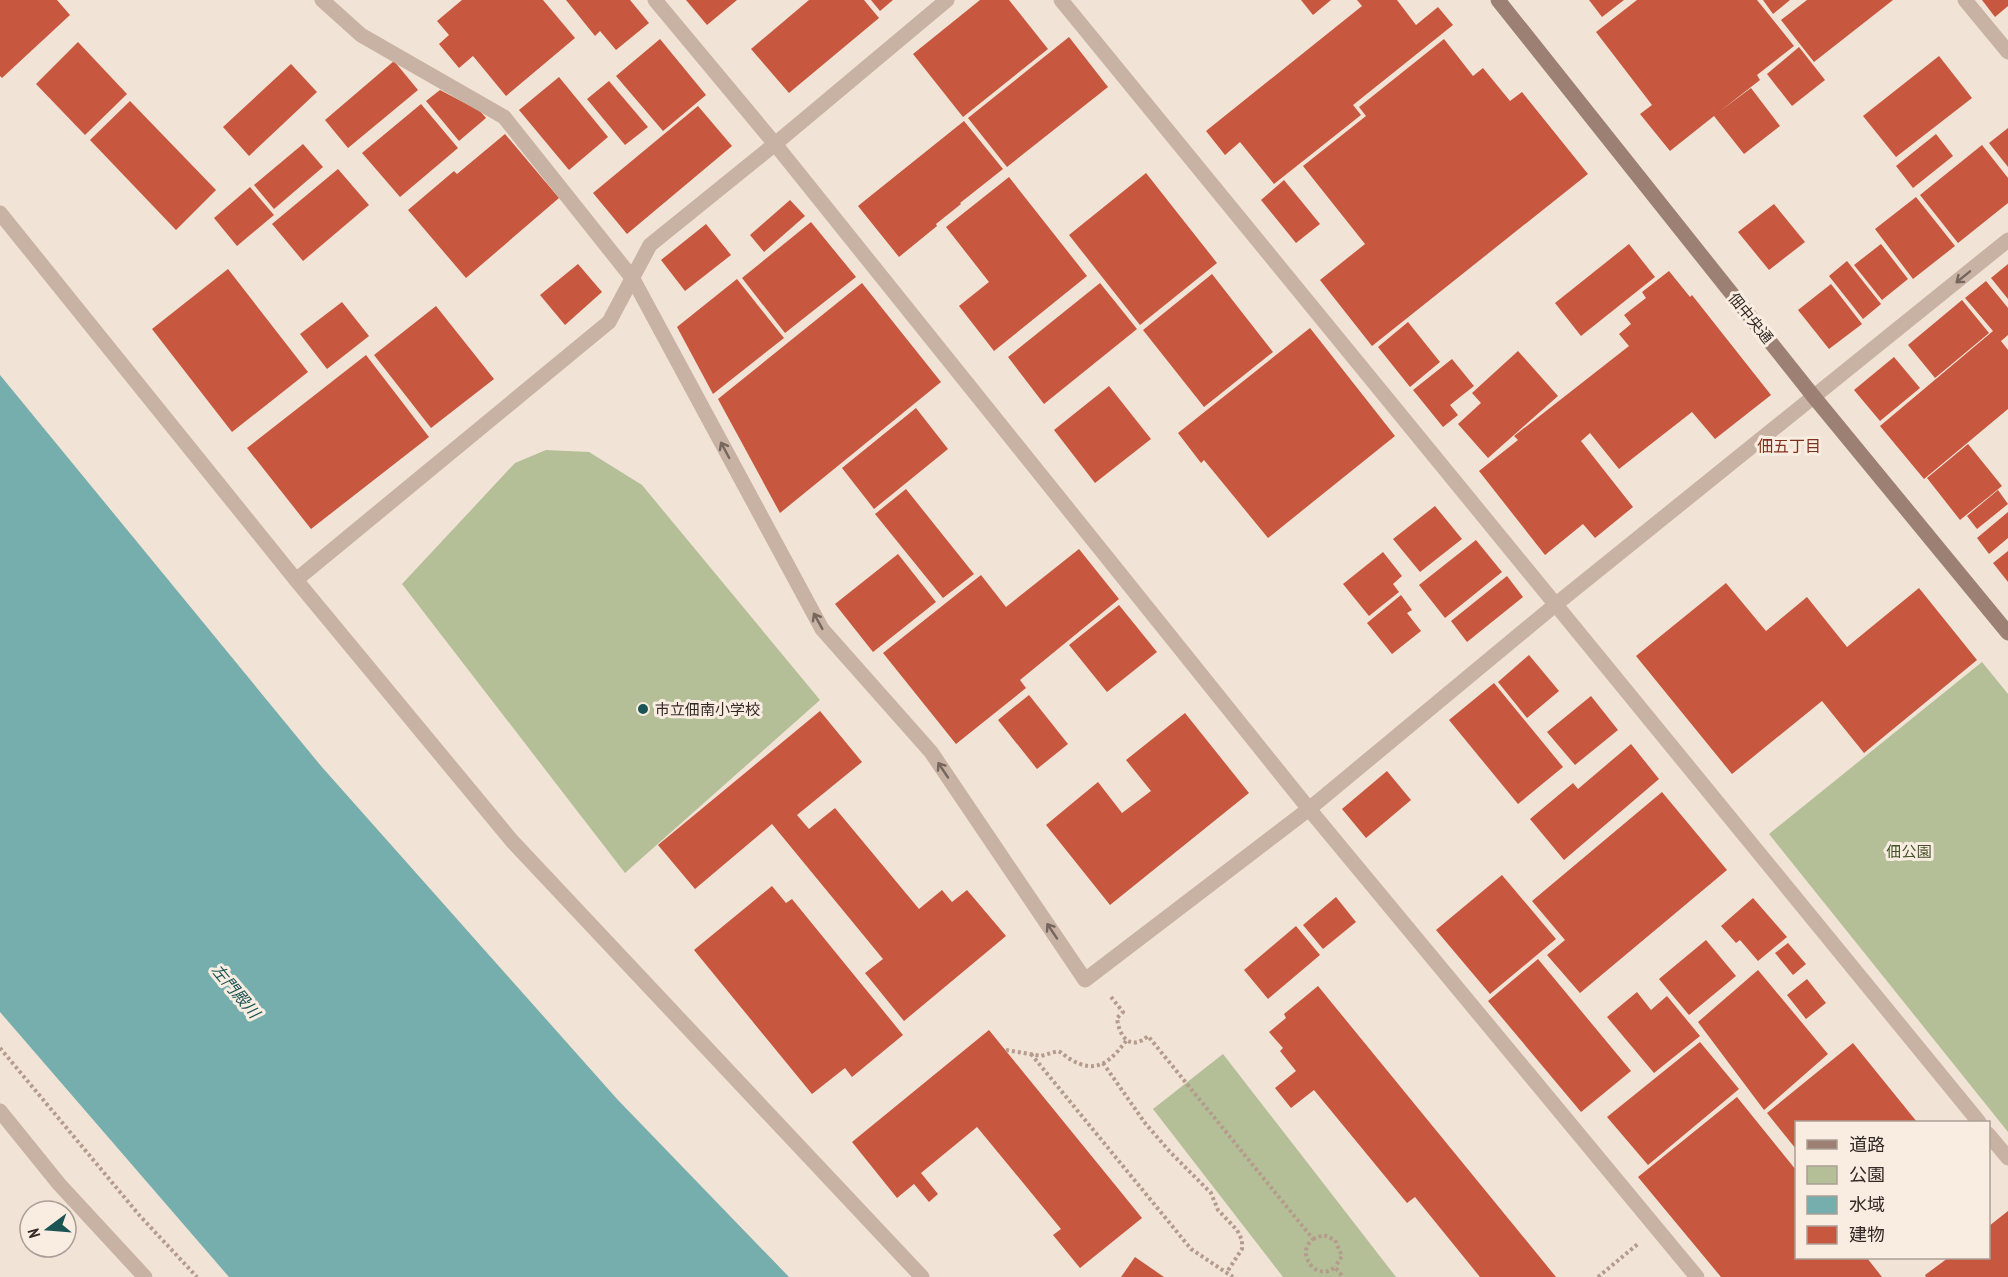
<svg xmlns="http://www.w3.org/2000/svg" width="2008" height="1277" font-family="'PT Sans Narrow','Noto Sans JP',sans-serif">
<rect width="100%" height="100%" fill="#f1e3d6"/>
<!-- green -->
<g fill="#b4bf97">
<polygon points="546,450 589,452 642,485 820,700 625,873 402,584 515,463"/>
<polygon points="1982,662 2008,694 2008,1132 1769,834"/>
<polygon points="1223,1054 1396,1277 1283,1277 1153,1109"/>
</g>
<!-- water -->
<polygon fill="#75aeac" points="0,375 321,766 617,1099 789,1277 229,1277 0,1012"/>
<!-- building -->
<g fill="#c7573e">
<polygon points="0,0 57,0 70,15 2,78 0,76"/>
<polygon points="462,0 543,0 575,38 506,96 473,56 459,68 439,44 449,35 437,21"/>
<polygon points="566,0 630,0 649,23 616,50 600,31 595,36"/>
<polygon points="686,0 737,0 707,25"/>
<polygon points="809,0 864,0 879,18 789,93 751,49"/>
<polygon points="871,0 893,0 880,11"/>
<polygon points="980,0 1009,0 1048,49 963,117 913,54"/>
<polygon points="1301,0 1331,0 1313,15"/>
<polygon points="1357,0 1397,0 1416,25 1438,7 1453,25 1353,105 1361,115 1274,184 1240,142 1225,155 1206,131 1362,6"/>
<polygon points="1589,0 1624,0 1602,17"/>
<polygon points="1637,0 1757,0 1794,46 1757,75 1760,80 1720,111 1751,88 1780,126 1744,154 1714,116 1670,151 1640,114 1652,105 1596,32"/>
<polygon points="1763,0 1790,0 1773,14"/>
<polygon points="1807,0 1893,0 1814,62 1781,20"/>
<polygon points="1982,0 2008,0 2008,6 1995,17"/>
<polygon points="1069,37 1108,87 1007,167 968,118"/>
<polygon points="660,39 706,95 663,131 616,76"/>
<polygon points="1444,39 1473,76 1483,68 1510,101 1522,92 1588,174 1372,346 1320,280 1365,244 1303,166 1366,116 1359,107"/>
<polygon points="78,42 127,94 85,135 36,84"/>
<polygon points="1799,47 1825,80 1792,106 1767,74"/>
<polygon points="1939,56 1972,98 1896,157 1863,116"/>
<polygon points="394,61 418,90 348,148 325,120"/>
<polygon points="291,64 317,92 249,156 223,127"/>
<polygon points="559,77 608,137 569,170 519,110"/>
<polygon points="609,81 648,127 625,145 587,99"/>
<polygon points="440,90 480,111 486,118 459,141 426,101"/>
<polygon points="130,101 216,190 176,230 90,140"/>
<polygon points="421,104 458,148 400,197 362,153"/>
<polygon points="698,106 732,146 627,234 593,193"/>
<polygon points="964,121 1003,169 960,203 961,204 936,224 937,226 899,257 858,206"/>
<polygon points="2008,128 2008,167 1989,143"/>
<polygon points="505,134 559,198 466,278 408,210 454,171 457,174"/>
<polygon points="1936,134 1953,156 1913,188 1896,166"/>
<polygon points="303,144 323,167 274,209 254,185"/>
<polygon points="1982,145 2008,178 2008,203 1958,243 1920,195"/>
<polygon points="338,169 369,205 303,261 272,224"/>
<polygon points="1146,173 1217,263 1140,325 1069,235"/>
<polygon points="1009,177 1087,276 994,351 959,306 989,282 946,227"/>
<polygon points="1284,180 1320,224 1296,243 1261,200"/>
<polygon points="250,187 274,215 237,246 214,218"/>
<polygon points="1916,197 1955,246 1913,279 1875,229"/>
<polygon points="790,200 805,216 764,252 750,235"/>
<polygon points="1774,204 1805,242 1769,270 1738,232"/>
<polygon points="811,222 856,277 785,333 742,278"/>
<polygon points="706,224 731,255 685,291 661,260"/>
<polygon points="1629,244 1655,277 1581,336 1555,303"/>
<polygon points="1881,244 1908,279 1882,300 1854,265"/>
<polygon points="1847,261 1881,304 1863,319 1829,276"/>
<polygon points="578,264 602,292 565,325 540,295"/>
<polygon points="2008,264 2008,299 1991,278"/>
<polygon points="228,269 308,372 232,432 152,329"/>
<polygon points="1669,271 1690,297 1692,295 1771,395 1715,439 1692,412 1619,469 1590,433 1581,441 1633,507 1595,538 1583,524 1545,555 1479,471 1518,440 1514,436 1629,346 1619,334 1631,324 1624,315 1646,298 1642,292"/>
<polygon points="1212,274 1273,352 1204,407 1143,330"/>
<polygon points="737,279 784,338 713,394 677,327"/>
<polygon points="1986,281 2008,308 2008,335 2001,341 2008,350 2008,409 1924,479 1880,426 1993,331 1965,298"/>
<polygon points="862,283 941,382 780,513 718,399"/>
<polygon points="1100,283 1137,329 1044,404 1008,357"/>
<polygon points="1831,284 1862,324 1829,349 1798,310"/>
<polygon points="1962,300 1989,333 1935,378 1908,345"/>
<polygon points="342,302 369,336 327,369 300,334"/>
<polygon points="436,306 494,379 431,428 374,355"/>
<polygon points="1408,322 1440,362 1410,387 1378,347"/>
<polygon points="1310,328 1395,436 1268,538 1204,460 1201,463 1178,433"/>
<polygon points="1518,351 1558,396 1488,458 1458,424 1481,403 1472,393"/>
<polygon points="366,355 429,437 311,529 247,448"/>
<polygon points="1894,357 1920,388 1880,421 1854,390"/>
<polygon points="1452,359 1474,386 1450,405 1458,415 1443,427 1413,390"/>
<polygon points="1109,386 1151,439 1095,483 1054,430"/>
<polygon points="916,408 948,449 874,509 842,468"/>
<polygon points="1968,444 2002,486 1960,520 1927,478"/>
<polygon points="906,489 974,574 943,598 875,514"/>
<polygon points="1998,490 2008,504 1977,529 1967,516"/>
<polygon points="1435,506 1462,539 1420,572 1393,539"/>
<polygon points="2008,512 2008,538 1989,554 1977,538"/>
<polygon points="1476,540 1502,572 1445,618 1419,585"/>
<polygon points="1079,549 1119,599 1020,680 1026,688 956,744 883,653 981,575 1006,607"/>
<polygon points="2008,551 2008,582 1993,563"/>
<polygon points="1383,552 1402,576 1393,584 1399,592 1369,616 1343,584"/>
<polygon points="898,554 936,602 873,652 835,604"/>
<polygon points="1507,576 1523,597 1467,642 1451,621"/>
<polygon points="1726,583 1766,631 1807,597 1847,647 1919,588 1977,660 1864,753 1822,701 1732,774 1636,656"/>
<polygon points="1401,595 1412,610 1407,613 1421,631 1392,654 1367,623"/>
<polygon points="1119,605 1157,652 1107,692 1069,645"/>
<polygon points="1529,655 1559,691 1527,718 1498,682"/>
<polygon points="1494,683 1563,767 1518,804 1449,720"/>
<polygon points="1029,695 1068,744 1037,769 998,720"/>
<polygon points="1591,696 1618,730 1575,765 1547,732"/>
<polygon points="820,711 862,762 797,815 809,829 835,808 919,909 942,890 952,902 967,890 1006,936 904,1021 865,973 883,959 772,824 695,889 658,845"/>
<polygon points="1185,713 1249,793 1110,905 1046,825 1098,782 1122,813 1151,791 1126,760"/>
<polygon points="1631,744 1659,779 1564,860 1530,819 1573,783 1578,789"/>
<polygon points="1387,771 1411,800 1366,838 1342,809"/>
<polygon points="1662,792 1727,870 1580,993 1547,955 1565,940 1532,901"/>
<polygon points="1502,875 1556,939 1490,994 1436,930"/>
<polygon points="772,886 786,903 792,899 903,1035 852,1077 845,1068 812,1094 694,950"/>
<polygon points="1336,897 1356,922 1323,949 1303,925"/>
<polygon points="1753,898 1787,937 1758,961 1740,940 1736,943 1721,926"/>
<polygon points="1296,926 1320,955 1268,999 1244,970"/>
<polygon points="1706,940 1736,976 1689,1015 1659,979"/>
<polygon points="1788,943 1806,964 1793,975 1775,953"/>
<polygon points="1538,959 1631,1071 1581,1112 1488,1001"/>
<polygon points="1758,970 1828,1054 1764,1110 1698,1022"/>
<polygon points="1807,979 1826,1003 1806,1019 1787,995"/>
<polygon points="1318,986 1556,1277 1480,1277 1415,1197 1407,1203 1314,1090 1291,1108 1275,1088 1296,1071 1280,1051 1283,1048 1269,1032 1286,1018 1284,1014"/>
<polygon points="1637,992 1651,1010 1667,996 1700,1036 1654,1073 1607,1017"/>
<polygon points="989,1030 1142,1218 1080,1268 1053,1235 1061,1229 977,1127 921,1173 938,1194 929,1202 914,1184 897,1198 852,1142"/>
<polygon points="1700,1042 1739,1089 1648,1165 1607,1117"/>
<polygon points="1853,1043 1917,1122 1797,1122 1796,1149 1767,1113"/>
<polygon points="1737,1097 1796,1170 1796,1258 1867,1258 1882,1277 1721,1277 1638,1177"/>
<polygon points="2008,1211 2008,1277 1926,1277 1925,1275 1948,1258 1988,1258 1989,1226"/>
<polygon points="1135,1257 1164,1277 1121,1277"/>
</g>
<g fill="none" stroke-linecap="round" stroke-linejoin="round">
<!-- path -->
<g stroke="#b49b8d" stroke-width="4" stroke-dasharray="3 3" stroke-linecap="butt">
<path d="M1111,997L1123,1012L1117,1018C1119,1036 1130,1052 1148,1036L1313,1239C1302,1249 1305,1258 1313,1268C1321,1273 1328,1273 1335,1267L1343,1277"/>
<polyline points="0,1048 140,1216 197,1277"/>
<path d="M1006,1050L1041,1056L1058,1051C1063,1053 1066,1057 1070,1059C1096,1075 1110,1062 1126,1041"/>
<polyline points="1031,1054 1191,1249 1233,1277"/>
<polyline points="1103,1063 1145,1123 1170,1152 1211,1193 1218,1210 1237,1230 1242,1240 1242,1249 1227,1272"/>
<polyline points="1313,1239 1324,1235 1335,1240 1342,1256 1335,1267"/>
<polyline points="1598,1277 1639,1243"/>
</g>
<!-- street -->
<g stroke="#c8b2a3" stroke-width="15">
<polyline points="322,0 361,35 504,117 633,279 822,629 931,752 1085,980 1309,809 1555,605 2008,240"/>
<polyline points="655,0 775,144 1309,809 1697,1277"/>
<polyline points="1061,0 1979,1122"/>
<polyline points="1965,0 2008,52"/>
<polyline points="0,213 296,580 512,841 922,1277"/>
<polyline points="296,580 609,322 650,245 775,144 947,0"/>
<polyline points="0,1111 59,1184 145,1277"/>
<polyline points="1988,1134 2008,1158"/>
</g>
<!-- secondary -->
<polyline stroke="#9c8074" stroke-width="15" points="1498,0 1814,397 2008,633"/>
</g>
<!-- one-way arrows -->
<defs><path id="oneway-shaft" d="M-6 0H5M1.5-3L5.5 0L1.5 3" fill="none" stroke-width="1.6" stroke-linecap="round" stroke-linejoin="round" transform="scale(1.5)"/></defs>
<g stroke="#76665e">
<use href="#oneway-shaft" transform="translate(1963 277) rotate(141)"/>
<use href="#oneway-shaft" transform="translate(725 450) rotate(-118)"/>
<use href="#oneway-shaft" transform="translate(818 621) rotate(-119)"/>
<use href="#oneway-shaft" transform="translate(943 770) rotate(-124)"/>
<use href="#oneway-shaft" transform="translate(1052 931) rotate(-124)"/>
</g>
<!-- markers -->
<circle fill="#1b5454" stroke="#f9ede2" stroke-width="2" cx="643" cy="709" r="6"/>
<g text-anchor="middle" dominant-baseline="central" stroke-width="6" stroke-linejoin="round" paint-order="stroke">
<!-- street labels -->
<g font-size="15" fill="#332825" stroke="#f9ede2">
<text transform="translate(1751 318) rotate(51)">佃中央通</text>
</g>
<!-- poi labels -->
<g font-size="15" fill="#332825" stroke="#f9ede2" text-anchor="start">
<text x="655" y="709">市立佃南小学校</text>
</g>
<!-- park labels -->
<g font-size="15" fill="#455129" stroke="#f9ede2">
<text x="1909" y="851">佃公園</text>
</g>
<!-- neighbourhood labels -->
<g font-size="16" fill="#82301e" stroke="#f9ede2">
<text x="1789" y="446">佃五丁目</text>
</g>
<!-- water labels -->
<g font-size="16" font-style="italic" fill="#1b5454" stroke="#f9ede2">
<text transform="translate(236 991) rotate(50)">左門殿川</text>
</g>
</g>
<!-- legend -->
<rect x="1795" y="1121" width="195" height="138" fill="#f9ede2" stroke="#aa9e96" stroke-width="1.5"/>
<rect x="1807" y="1140" width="30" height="9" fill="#9c8074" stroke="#aa9e96" stroke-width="1.5"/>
<text x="1849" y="1151" font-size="18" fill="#332825">道路</text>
<rect x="1807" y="1166" width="30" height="18" fill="#b4bf97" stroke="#aa9e96" stroke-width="1.5"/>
<text x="1849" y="1181" font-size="18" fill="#332825">公園</text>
<rect x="1807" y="1196" width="30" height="18" fill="#75aeac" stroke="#aa9e96" stroke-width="1.5"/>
<text x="1849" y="1211" font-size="18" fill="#332825">水域</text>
<rect x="1807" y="1226" width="30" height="18" fill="#c7573e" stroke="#aa9e96" stroke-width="1.5"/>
<text x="1849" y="1241" font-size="18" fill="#332825">建物</text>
<!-- north arrow -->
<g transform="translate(48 1229) rotate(254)"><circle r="28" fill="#f9ede2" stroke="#aa9e96" stroke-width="1.5"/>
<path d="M0-4.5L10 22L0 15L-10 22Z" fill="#1b5454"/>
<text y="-9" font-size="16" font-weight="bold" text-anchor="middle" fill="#332825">N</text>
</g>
</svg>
